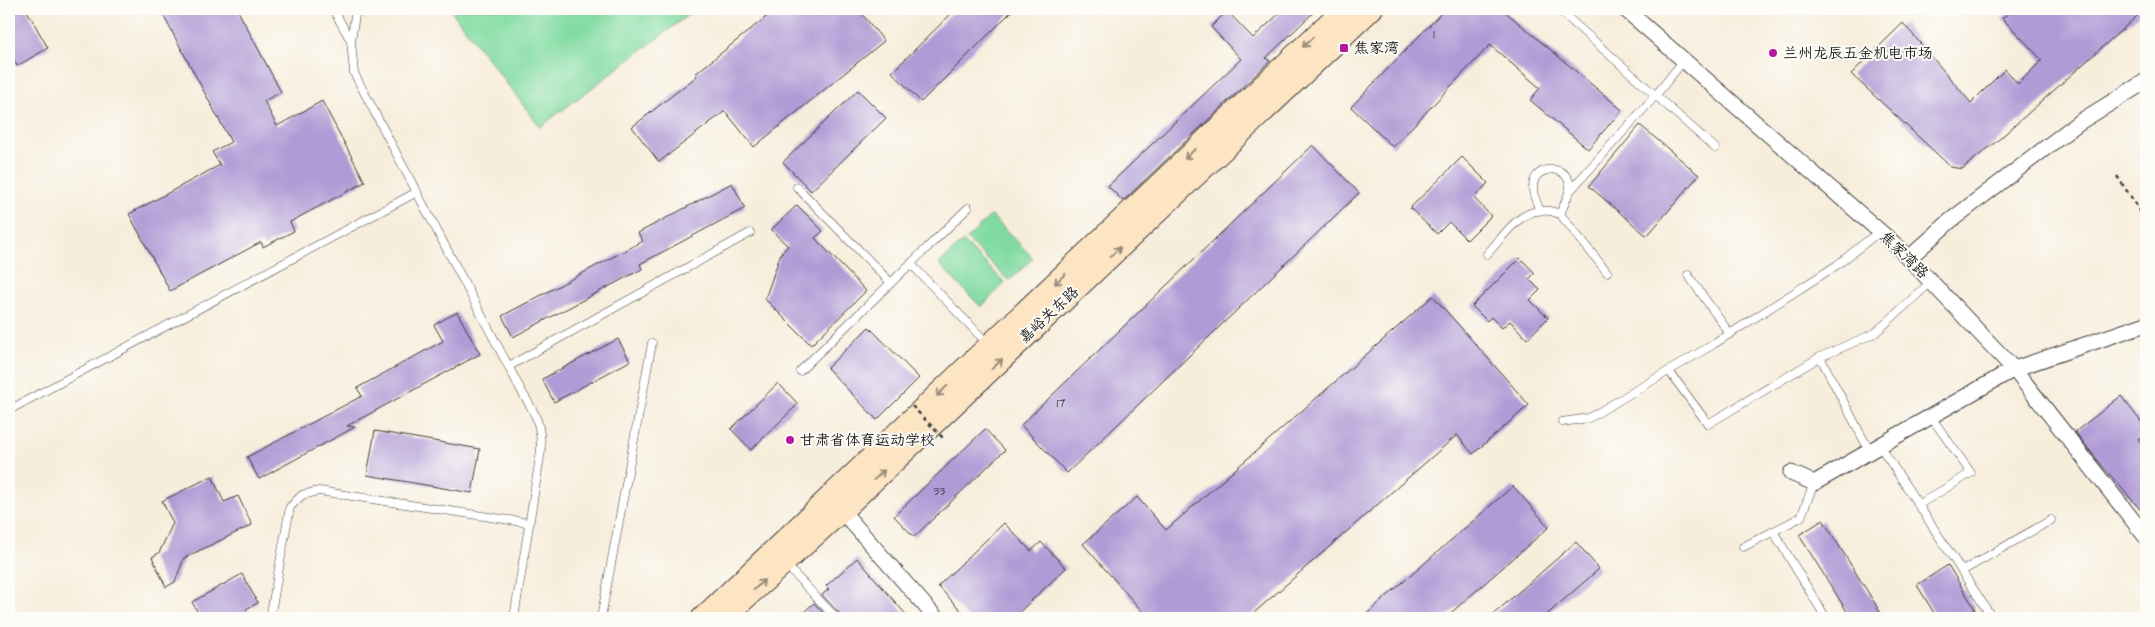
<svg xmlns="http://www.w3.org/2000/svg" width="2155" height="627" font-family="'Architects Daughter','LXGW WenKai TC',sans-serif">
<rect width="100%" height="100%" fill="#fdfcf7"/>
<filter id="ink" filterUnits="userSpaceOnUse"><feTurbulence type="fractalNoise" baseFrequency=".02" numOctaves="2"/><feDisplacementMap in="SourceGraphic" scale="10" xChannelSelector="R" yChannelSelector="G"/><feConvolveMatrix kernelMatrix="1 2 1 2 8 2 1 2 1" color-interpolation-filters="sRGB"/></filter>
<filter id="wash" filterUnits="userSpaceOnUse"><feTurbulence type="fractalNoise" baseFrequency=".0096" numOctaves="4" result="noise"/><feDisplacementMap in="SourceGraphic" scale="20" xChannelSelector="R" yChannelSelector="G"/><feGaussianBlur stdDeviation="1.12" result="paint"/><feColorMatrix in="noise" values="0 0 0 0 0 0 0 0 0 0 0 0 0 0 0 0 0 1.4 0 .05"/><feComposite in="paint" operator="in"/></filter>
<g filter="url(#wash)">
<rect width="100%" height="100%" fill="#f7eddb"/>
<!-- green -->
<g fill="#81dba1" stroke="#4e7c5e">
<polygon points="450,9 696,9 540,127"/>
<polygon points="991,215 1033,258 1009,281 967,239"/>
<polygon points="963,241 1005,283 981,307 939,264"/>
</g>
<g id="blocks">
<!-- building -->
<g fill="#b09bd6">
<polygon points="9,9 26,9 48,48 17,66 9,51"/>
<polygon points="169,9 237,9 281,92 264,101 277,126 322,101 365,182 290,222 294,231 263,247 261,242 170,291 129,214 220,165 212,152 231,142 162,13"/>
<polygon points="776,9 858,9 884,41 754,147 725,111 659,162 632,127 697,76 695,74"/>
<polygon points="956,9 1014,9 921,102 892,72"/>
<polygon points="1284,9 1317,9 1266,58 1270,61 1123,201 1108,186 1241,59 1211,27 1227,11 1253,38"/>
<polygon points="1445,9 1502,9 1622,110 1588,149 1530,100 1540,88 1490,45 1393,147 1351,107"/>
<polygon points="2015,9 2145,9 1996,142 1962,169 1951,167 1851,74 1903,23 1971,103 2005,69 2018,84 2042,60 2002,18"/>
<polygon points="858,90 886,118 811,191 783,162"/>
<polygon points="1640,125 1699,175 1647,236 1589,186"/>
<polygon points="1313,145 1359,193 1067,473 1021,425"/>
<polygon points="1462,157 1488,183 1474,198 1491,216 1467,240 1449,222 1437,234 1410,208"/>
<polygon points="732,183 745,208 640,264 642,269 513,337 502,316 643,241 638,233"/>
<polygon points="797,205 823,231 815,238 866,291 811,345 765,299 781,253 788,246 771,230"/>
<polygon points="1520,258 1535,273 1529,279 1540,290 1530,300 1548,318 1527,339 1510,321 1502,328 1491,317 1487,321 1472,306"/>
<polygon points="1433,296 1529,405 1473,454 1457,435 1248,618 1148,618 1083,544 1137,497 1166,530"/>
<polygon points="457,312 480,354 347,426 355,427 259,479 247,457 362,396 357,388 443,341 434,325"/>
<polygon points="869,327 919,378 877,420 827,368"/>
<polygon points="618,339 630,361 554,402 542,379"/>
<polygon points="778,383 798,404 751,450 731,429"/>
<polygon points="2121,396 2146,428 2146,433 2138,439 2146,449 2146,516 2103,467 2075,432"/>
<polygon points="985,429 1005,450 914,537 894,516"/>
<polygon points="375,431 480,449 472,493 367,475"/>
<polygon points="212,476 224,502 238,496 252,525 184,558 175,582 166,587 152,557 159,553 173,523 162,501"/>
<polygon points="1513,486 1549,527 1445,618 1362,618"/>
<polygon points="1823,520 1884,618 1851,618 1799,535"/>
<polygon points="1004,523 1031,551 1041,542 1066,568 1013,618 968,618 938,586"/>
<polygon points="1576,542 1599,569 1543,618 1489,618"/>
<polygon points="857,558 909,618 841,618 840,614 822,595 829,589 826,586"/>
<polygon points="1948,565 1975,609 1959,618 1937,618 1917,585"/>
<polygon points="242,574 258,603 246,609 251,618 201,618 192,602"/>
<polygon points="814,603 828,618 797,618"/>
</g>
</g>
</g>
<g filter="url(#ink)">
<use href="#blocks" fill-opacity="0" stroke="#3d3b39" stroke-width="1"/>
<g fill="none" stroke-linecap="round" stroke-linejoin="round">
<defs>
<g id="service">
<polyline points="333,9 351,41"/>
<path d="M356,9L351,41L354,73L523,394C537,415 541,426 541,451L514,618"/>
<polyline points="1558,9 1715,148"/>
<polyline points="797,187 891,283"/>
<polyline points="1569,192 1656,95 1684,60"/>
<path d="M1539,209C1537,202 1532,194 1533,187C1534,160 1576,166 1569,192C1567,199 1563,207 1560,214"/>
<path d="M1487,254C1509,231 1524,200 1560,214L1607,272"/>
<polyline points="911,264 988,344"/>
<polyline points="1688,275 1730,334"/>
<polyline points="1820,357 1870,452"/>
<polyline points="509,366 750,233"/>
<polyline points="800,371 968,208"/>
<polyline points="1669,371 1708,424 1820,357 1875,333 1931,282"/>
<polyline points="9,410 417,192"/>
<polyline points="1562,422 1589,418 1714,344 1837,265 1880,231"/>
<polyline points="1880,446 1989,613"/>
<polyline points="1918,505 1971,473 1931,417"/>
<polyline points="1773,531 1826,618"/>
<polyline points="1743,547 1801,517 1814,483"/>
<polyline points="786,565 836,618"/>
<polyline points="1962,571 2051,520"/>
<polyline points="270,618 290,507 302,495 319,491 529,523"/>
<polyline points="601,618 652,343"/>
</g>
<g id="minor">
<polyline points="1625,9 1900,249 2014,369 2146,537"/>
<polyline points="1909,258 1950,221 2078,123 2146,81"/>
<polyline points="1791,473 1814,483 2014,369 2146,324"/>
<polyline points="842,511 936,618"/>
</g>
<g id="secondary">
<polyline points="702,618 1343,9"/>
<polyline points="724,618 842,511 1372,9"/>
</g>
</defs>
<!-- service casing -->
<use href="#service" stroke="#3d3b39" stroke-width="9"/>
<!-- minor casing -->
<use href="#minor" stroke="#3d3b39" stroke-width="17"/>
<!-- secondary casing -->
<use href="#secondary" stroke="#3d3b39" stroke-width="23"/>
<!-- path -->
<polyline stroke="#3d3b39" stroke-width="2.5" stroke-dasharray="4 4" stroke-linecap="butt" points="2117,176 2146,220"/>
<!-- service -->
<use href="#service" stroke="#fff" stroke-width="8"/>
<!-- minor -->
<use href="#minor" stroke="#fff" stroke-width="15"/>
<!-- secondary -->
<use href="#secondary" stroke="#fde5c4" stroke-width="21"/>
<!-- path-bridge -->
<polyline stroke="#3d3b39" stroke-width="2.5" stroke-dasharray="4 4" stroke-linecap="butt" points="912,406 945,440"/>
</g>
<!-- one-way arrows -->
<defs><path id="oneway-shaft" d="M-6 0H5M1.5-3L5.5 0L1.5 3" fill="none" stroke-width="1.6" stroke-linecap="round" stroke-linejoin="round" transform="scale(1.25)"/></defs>
<g stroke="#988b78">
<use href="#oneway-shaft" transform="translate(1308 42) rotate(136)"/>
<use href="#oneway-shaft" transform="translate(1190 154) rotate(136)"/>
<use href="#oneway-shaft" transform="translate(1115 252) rotate(-43)"/>
<use href="#oneway-shaft" transform="translate(1060 279) rotate(136)"/>
<use href="#oneway-shaft" transform="translate(997 364) rotate(-43)"/>
<use href="#oneway-shaft" transform="translate(942 391) rotate(136)"/>
<use href="#oneway-shaft" transform="translate(879 475) rotate(-43)"/>
<use href="#oneway-shaft" transform="translate(759 585) rotate(-43)"/>
</g>
</g>
<!-- markers -->
<g fill="#b5179e" stroke="#fdfcf7" stroke-width="2">
<rect x="1339" y="43" width="10" height="10" rx="2.5"/>
<circle cx="1773" cy="53" r="5"/>
<circle cx="790" cy="440" r="5"/>
</g>
<g text-anchor="middle" dominant-baseline="central" stroke-width="4" stroke-linejoin="round" paint-order="stroke">
<!-- number labels -->
<g font-size="12" fill="#413c4a">
<text x="1434" y="34">1</text>
<text x="1061" y="403">17</text>
<text x="939" y="491">33</text>
</g>
<!-- poi labels -->
<g font-size="15" fill="#1c1c1c" stroke="#fdfcf7" text-anchor="start">
<text x="1354" y="48">焦家湾</text>
<text x="1783" y="53">兰州龙辰五金机电市场</text>
<text x="800" y="440">甘肃省体育运动学校</text>
</g>
<!-- street labels -->
<g font-size="15" fill="#1c1c1c" stroke="#fdfcf7">
<text transform="translate(1904 255) rotate(44)">焦家湾路</text>
<text transform="translate(1049 315) rotate(-43)">嘉峪关东路</text>
</g>
</g>
<!-- margin -->
<rect width="2155" height="627" fill="none" stroke="#fdfcf7" stroke-width="30"/>
</svg>
